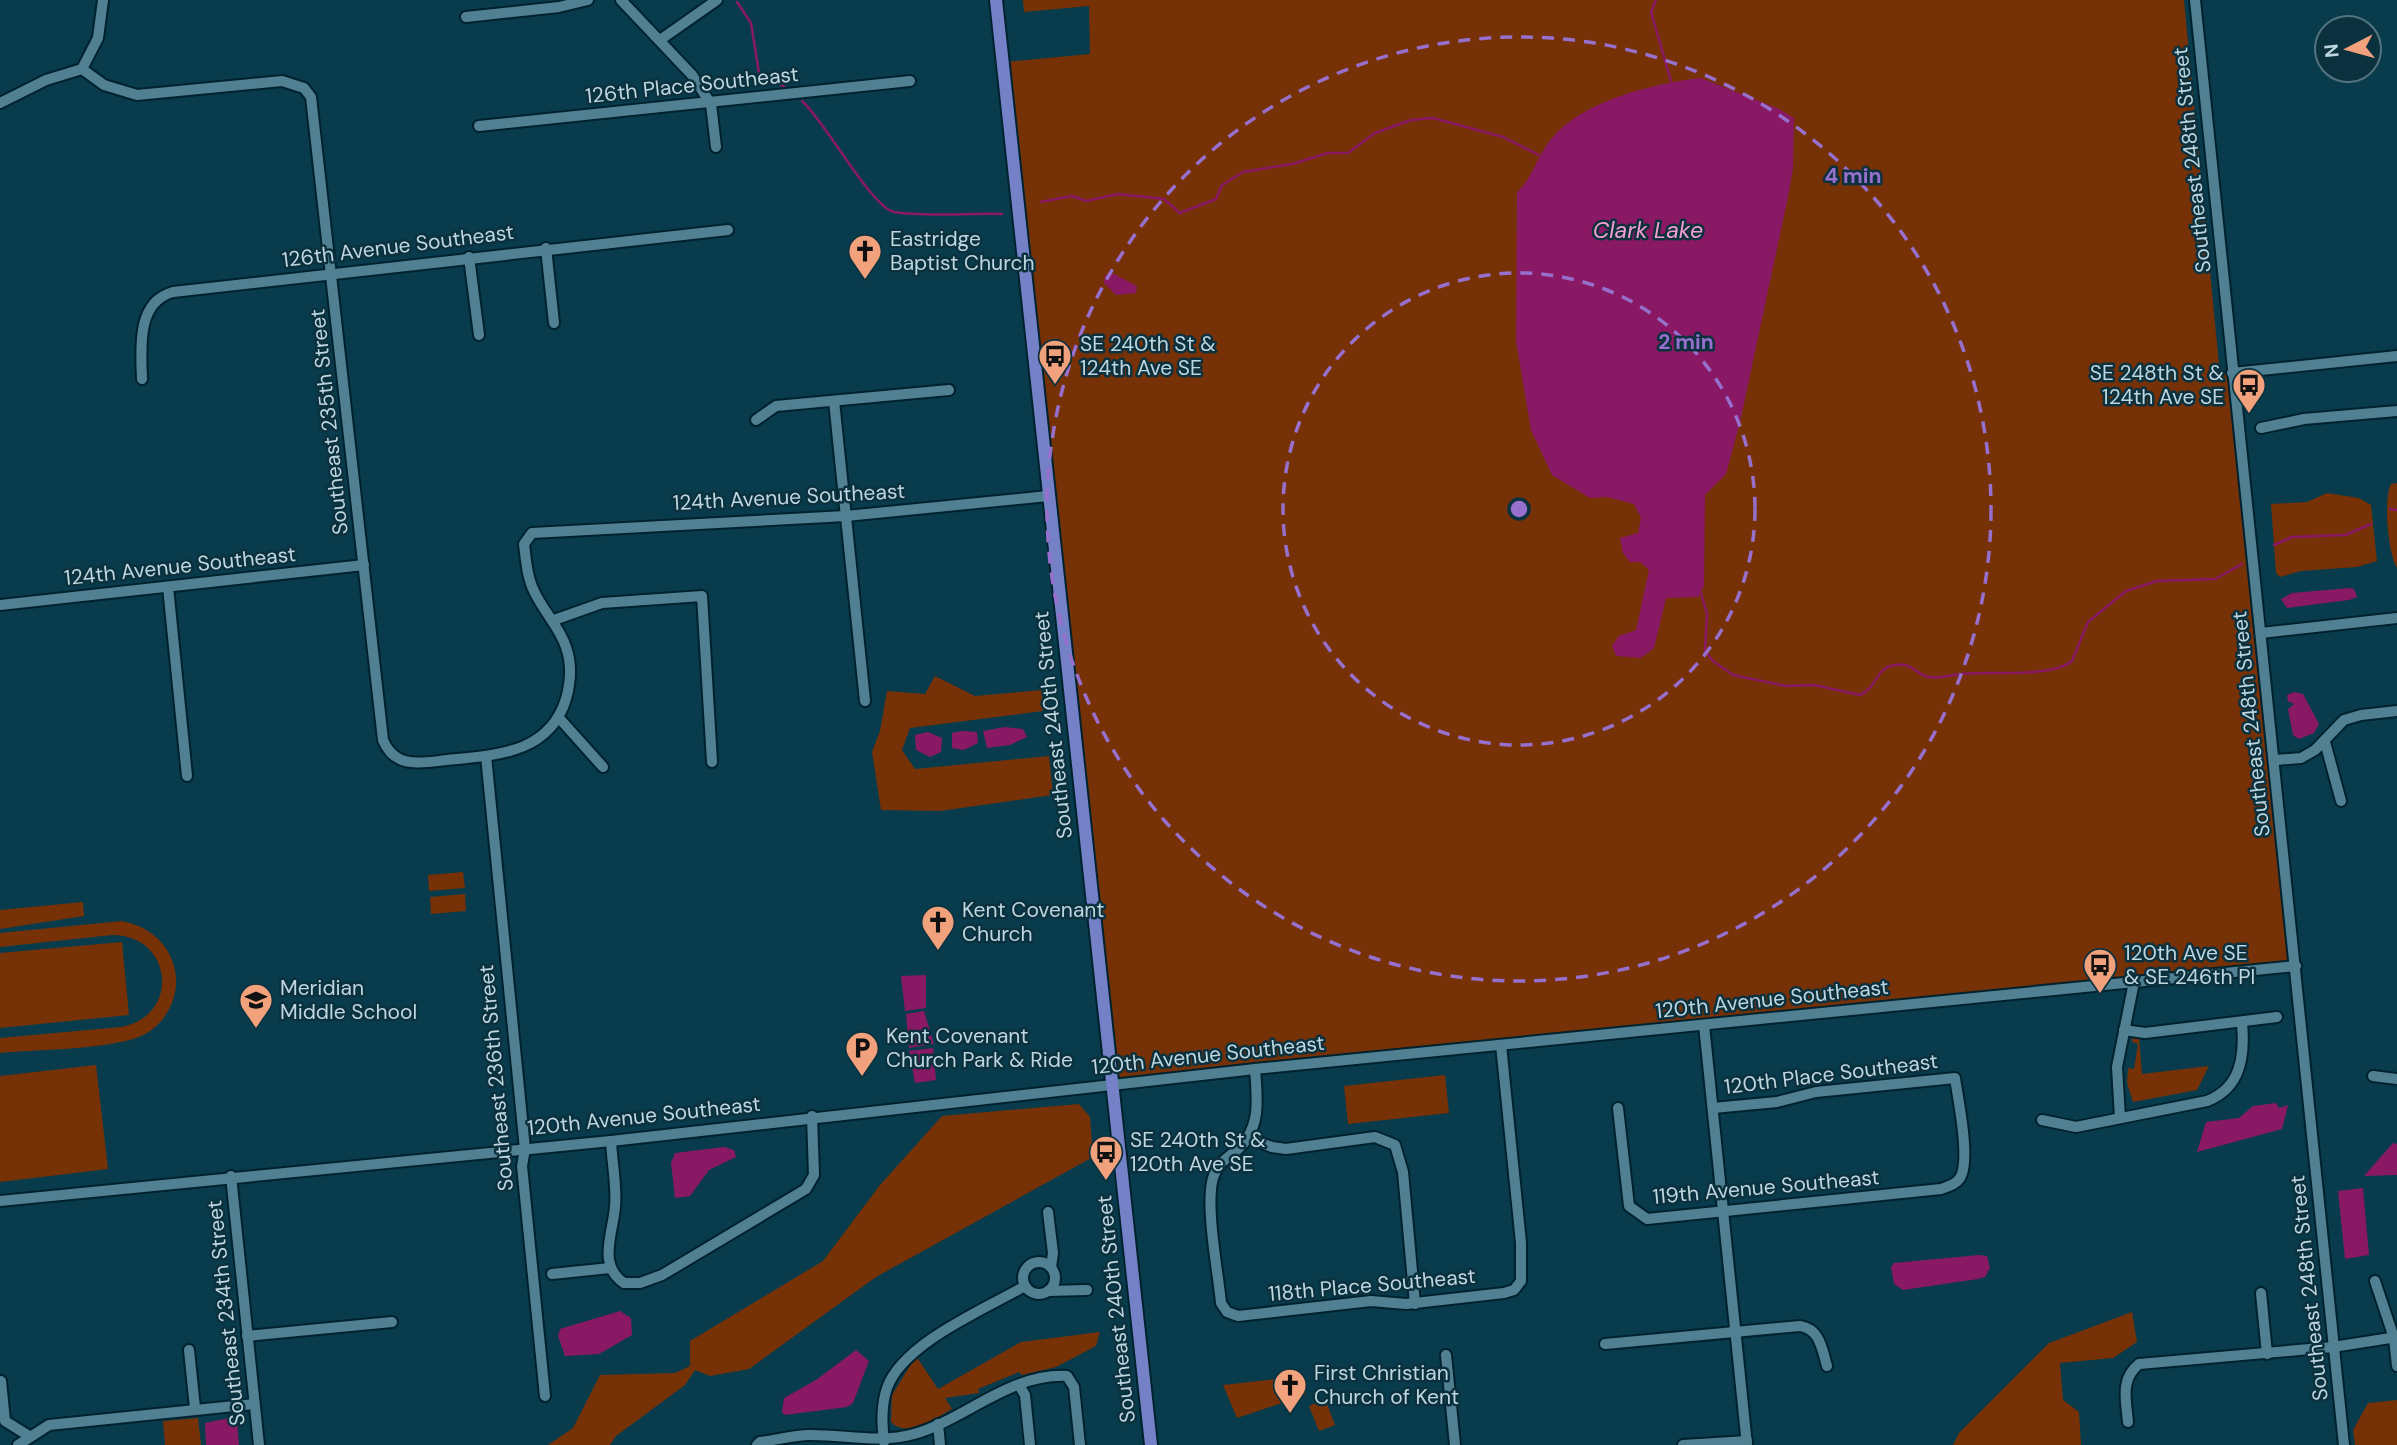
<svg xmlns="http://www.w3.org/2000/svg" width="2397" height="1445" font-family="'DM Sans',sans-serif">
<rect width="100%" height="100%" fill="#083c4d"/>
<!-- green -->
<g fill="#773107">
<polygon points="1023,0 2184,0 2220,375 2232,373 2296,966 1111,1084 1004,62 1090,54 1089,6 1024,12"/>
<path d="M2397,483V568C2388,554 2383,499 2391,484Z"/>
<polygon points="2327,493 2359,498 2371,505 2377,561 2357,567 2301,571 2280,577 2276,573 2271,504 2307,502"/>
<polygon points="935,676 975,696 1042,690 1043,711 910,728 902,750 915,769 1049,756 1053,795 940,811 881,810 872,752 880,731 887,691 925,694"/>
<polygon points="463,872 465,888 429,891 428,875"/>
<polygon points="465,894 466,911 431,914 430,897"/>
<polygon points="83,902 84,916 0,929 0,910"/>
<path d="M122,921C146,926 165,939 173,963C184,994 165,1030 133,1039C96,1050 40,1049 0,1053V1038L121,1027C181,1016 173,935 112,935L0,947V933Z"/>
<polygon points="122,942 129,1015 0,1028 0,953"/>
<polygon points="2133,1036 2139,1037 2142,1074 2209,1066 2197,1090 2133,1102 2127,1083 2128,1068 2134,1069 2138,1044 2132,1042"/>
<polygon points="96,1065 108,1169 0,1182 0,1076"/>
<polygon points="1445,1075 1449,1113 1348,1124 1344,1086"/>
<polygon points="1079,1104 1090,1117 1093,1157 876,1277 749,1369 710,1376 695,1370 685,1385 616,1436 610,1445 548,1445 573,1428 600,1375 675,1373 690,1366 690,1341 823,1261 880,1185 942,1116"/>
<polygon points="2132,1312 2137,1342 2113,1358 2060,1363 2063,1400 2079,1412 2081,1445 1953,1445 1959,1433 2049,1343"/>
<path d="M1100,1332L1096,1346L1056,1367L1022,1375L1019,1372L978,1389L979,1393L945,1398L952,1409C936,1418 907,1439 891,1422L892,1395L916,1356L938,1389L1021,1342Z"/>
<polygon points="1303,1376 1306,1395 1237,1418 1223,1385"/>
<polygon points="1325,1399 1335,1425 1319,1431 1309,1406"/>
<polygon points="2397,1400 2397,1445 2355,1445 2353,1430 2368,1403"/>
<polygon points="198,1418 201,1445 165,1445 163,1421"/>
</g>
<!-- water -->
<g fill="#891964">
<path d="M1701,78L1779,109L1794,118L1793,168L1788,197L1740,422L1726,474L1705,495L1704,586L1698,597L1666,598L1654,648L1641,658L1616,656L1612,646L1619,636L1636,630L1649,570L1640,562H1630L1623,553L1620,538L1638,533L1641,518L1634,504L1607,497L1590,498L1552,475L1531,430L1516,341L1517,192C1531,181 1538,154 1552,138C1582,101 1655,83 1701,78Z"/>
<polygon points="1114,274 1137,286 1136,293 1116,295 1104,283 1105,275"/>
<polygon points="2350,588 2354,589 2357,597 2349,600 2287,608 2281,599 2292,593"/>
<polygon points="2294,692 2303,694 2319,724 2314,733 2299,739 2293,735 2288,709 2294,704 2288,701 2287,695"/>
<polygon points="1005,727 1023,729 1027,737 1010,745 987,748 983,731"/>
<polygon points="962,731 977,732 978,743 964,750 952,748 952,733"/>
<polygon points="928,732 942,738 941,752 930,757 916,750 915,735"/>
<polygon points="926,975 926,1008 905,1011 901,976"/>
<polygon points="924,1011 934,1044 909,1048 906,1014"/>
<polygon points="933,1048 936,1080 915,1083 909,1051"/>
<polygon points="2276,1103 2279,1108 2288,1105 2282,1129 2197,1152 2206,1122 2239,1118 2253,1106"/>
<polygon points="2393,1143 2397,1144 2397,1175 2364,1176"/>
<polygon points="724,1147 734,1150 736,1157 709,1170 690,1196 675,1198 671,1163 675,1153"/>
<polygon points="2363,1188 2369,1255 2345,1259 2338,1191"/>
<polygon points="1979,1255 1987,1256 1990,1268 1985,1277 1978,1279 1903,1290 1894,1284 1891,1267 1894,1263"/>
<polygon points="620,1311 631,1318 632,1335 599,1354 565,1356 558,1336 560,1329"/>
<polygon points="856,1350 869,1361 853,1403 847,1407 785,1415 782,1412 784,1398 816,1380"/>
<polygon points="229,1418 237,1422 239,1445 206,1445 205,1423"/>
</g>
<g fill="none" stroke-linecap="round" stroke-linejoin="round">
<!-- stream -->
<g stroke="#891964" stroke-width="2.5">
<polyline points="1656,0 1651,12 1671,81"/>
<polyline points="737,2 751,23 759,73 786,88"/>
<path d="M802,101C825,121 871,207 894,212C920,217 973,213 1002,214"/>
<polyline points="1041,202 1072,196 1086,201 1118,194 1164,199 1180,213 1216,199 1222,185 1243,172 1292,164 1328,153 1348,153 1375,133 1411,120 1433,118 1503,137 1539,155"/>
<polyline points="2390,509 2397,510"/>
<polyline points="2274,545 2292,537 2345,535 2371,524"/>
<path d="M1701,593L1707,614L1705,651L1713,661L1733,675L1786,686L1814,685L1860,695C1876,689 1876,667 1895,665C1913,662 1916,675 1929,677C1940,679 1950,675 1961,674C1988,671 2052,678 2072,661L2088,622L2126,591L2157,581L2215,579L2242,564"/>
</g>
<defs>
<g id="minor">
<polyline points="621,0 692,75 711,104 716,147"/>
<polyline points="2195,0 2344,1445"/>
<polyline points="466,17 559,7 588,0"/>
<polyline points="660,40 717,0"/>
<polyline points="82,69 98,38 103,0"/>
<path d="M0,103L46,80L82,69L104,85L137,95L282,81L304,88L311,97L383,740C395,769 420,763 447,760C496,755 549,754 566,699C571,681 572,664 566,647C559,626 543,611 534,591C527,577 526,560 524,544L532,533L846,516L1048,496"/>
<polyline points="479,126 910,81"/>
<polyline points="546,248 554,323"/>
<polyline points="469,257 479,335"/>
<polyline points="2232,373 2397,356"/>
<path d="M142,379C141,349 136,302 173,292L728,230"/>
<polyline points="834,401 865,701"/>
<polyline points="756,420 776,406 949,390"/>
<polyline points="2261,428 2304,419 2397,411"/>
<polyline points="168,587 187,776"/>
<polyline points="0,605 364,565"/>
<polyline points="554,620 602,603 702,596 712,762"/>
<polyline points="2261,633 2397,618"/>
<polyline points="560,719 603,767"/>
<polyline points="2325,742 2341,801"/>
<polyline points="486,756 525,1149 522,1166 545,1396"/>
<polyline points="2275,760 2301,758 2315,750 2344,720 2361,715 2397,711"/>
<polyline points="1704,1025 1747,1445"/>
<polyline points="2124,1030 2145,1033 2277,1017"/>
<path d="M1255,1069C1257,1098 1262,1128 1237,1150C1227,1158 1217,1164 1213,1178C1205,1206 1218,1271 1221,1303L1227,1312L1238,1316L1371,1301L1406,1304L1504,1293L1514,1290L1521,1281V1243L1501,1045"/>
<polyline points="2373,1076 2397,1079"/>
<path d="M1618,1108L1629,1206L1647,1219L1941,1189C1949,1186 1955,1185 1960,1178C1971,1161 1958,1099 1955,1078L1816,1092L1777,1102L1713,1108"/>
<polyline points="2120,1118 2117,1067 2134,982"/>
<path d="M2042,1120L2076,1127L2207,1101C2241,1088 2245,1056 2242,1023"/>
<polyline points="1249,1138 1272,1147 1286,1149 1375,1137 1395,1145 1403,1172 1415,1304"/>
<path d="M611,1141C612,1163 617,1186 615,1207C613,1233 597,1265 624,1283H640L662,1275L806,1189L814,1175L812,1116"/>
<polyline points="231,1176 259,1445"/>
<polyline points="0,1201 611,1141 1255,1069 2296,966"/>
<polyline points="1048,1212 1053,1253 1051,1267"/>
<circle cx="1039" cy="1278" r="16"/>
<polyline points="552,1274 610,1268"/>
<polyline points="2375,1281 2394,1338 2397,1366"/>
<polyline points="1048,1291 1087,1290"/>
<polyline points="2261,1293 2267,1354"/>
<polyline points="247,1336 392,1322"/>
<path d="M1605,1344L1800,1326C1820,1329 1822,1349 1827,1366"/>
<polyline points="189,1350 195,1408"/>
<polyline points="1446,1355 1455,1445"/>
<polyline points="1,1381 5,1421 29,1436"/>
<polyline points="1019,1385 1025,1395 1030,1445"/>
<path d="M2128,1422C2126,1400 2120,1379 2139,1364L2333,1347L2397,1337"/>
<polyline points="938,1424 940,1445"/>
<path d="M884,1442C882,1424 881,1406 887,1388C903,1343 985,1309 1025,1286"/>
<polyline points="18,1445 49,1425 254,1404"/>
<path d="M757,1445L760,1442C775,1440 792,1436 807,1435C843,1434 878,1444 914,1434C966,1419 1010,1373 1067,1376L1074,1387L1080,1445"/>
<polyline points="1683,1445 1747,1441"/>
</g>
<polyline id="major" points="996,0 1151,1445"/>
</defs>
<!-- minor casing -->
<use href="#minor" stroke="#00222e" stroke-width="14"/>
<!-- major casing -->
<use href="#major" stroke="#00222e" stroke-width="16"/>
<!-- minor -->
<use href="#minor" stroke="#518093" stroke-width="10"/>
<!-- major -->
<use href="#major" stroke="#7481c6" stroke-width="12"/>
</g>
<!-- distance rings -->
<g fill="none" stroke="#9670cc" stroke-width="3.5" stroke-dasharray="12 9">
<circle cx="1519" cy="509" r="236"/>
<circle cx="1519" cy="509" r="472"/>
</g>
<!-- icons -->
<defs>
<symbol id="church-pin" viewBox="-11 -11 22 30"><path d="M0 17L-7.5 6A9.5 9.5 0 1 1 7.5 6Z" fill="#f1a17c" stroke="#0c313e"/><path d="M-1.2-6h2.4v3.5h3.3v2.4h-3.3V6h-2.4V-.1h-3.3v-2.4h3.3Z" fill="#111"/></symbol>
<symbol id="bus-pin" viewBox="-11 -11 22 30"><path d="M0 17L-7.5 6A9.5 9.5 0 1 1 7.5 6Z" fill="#f1a17c" stroke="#0c313e"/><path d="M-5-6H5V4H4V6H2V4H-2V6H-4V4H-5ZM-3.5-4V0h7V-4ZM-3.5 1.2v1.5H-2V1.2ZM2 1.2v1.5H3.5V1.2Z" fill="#111"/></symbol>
<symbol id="school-pin" viewBox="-11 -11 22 30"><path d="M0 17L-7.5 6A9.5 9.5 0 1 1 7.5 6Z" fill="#f1a17c" stroke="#0c313e"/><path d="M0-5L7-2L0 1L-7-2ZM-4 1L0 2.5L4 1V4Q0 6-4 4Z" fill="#111"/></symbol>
<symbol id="parking-pin" viewBox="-11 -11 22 30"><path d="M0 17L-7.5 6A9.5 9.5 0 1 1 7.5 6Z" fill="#f1a17c" stroke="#0c313e"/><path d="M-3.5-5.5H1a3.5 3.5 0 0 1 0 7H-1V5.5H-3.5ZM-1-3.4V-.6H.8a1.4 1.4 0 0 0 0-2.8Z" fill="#111"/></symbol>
</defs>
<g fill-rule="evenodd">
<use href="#church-pin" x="846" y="232" width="38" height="52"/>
<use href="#bus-pin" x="1036" y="337" width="38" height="52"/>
<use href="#bus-pin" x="2230" y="366" width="38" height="52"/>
<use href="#church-pin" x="919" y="903" width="38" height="52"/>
<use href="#bus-pin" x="2081" y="946" width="38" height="52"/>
<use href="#school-pin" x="237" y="981" width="38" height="52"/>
<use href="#parking-pin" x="843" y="1029" width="38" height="52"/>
<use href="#bus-pin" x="1087" y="1133" width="38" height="52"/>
<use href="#church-pin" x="1271" y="1366" width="38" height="52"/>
</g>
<g text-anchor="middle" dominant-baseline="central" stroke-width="5" stroke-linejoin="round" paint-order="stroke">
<!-- street labels -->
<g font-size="21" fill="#bed6e0" stroke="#0c313e">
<text transform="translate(692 85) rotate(-6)">126th Place Southeast</text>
<text transform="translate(2192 160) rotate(-96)">Southeast 248th Street</text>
<text transform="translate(398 246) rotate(-7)">126th Avenue Southeast</text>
<text transform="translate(329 422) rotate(-96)">Southeast 235th Street</text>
<text transform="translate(789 497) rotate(-3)">124th Avenue Southeast</text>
<text transform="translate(180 566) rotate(-6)">124th Avenue Southeast</text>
<text transform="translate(2251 724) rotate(-96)">Southeast 248th Street</text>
<text transform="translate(1053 725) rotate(-96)">Southeast 240th Street</text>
<text transform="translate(1772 999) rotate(-6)">120th Avenue Southeast</text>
<text transform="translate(1208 1055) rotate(-6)">120th Avenue Southeast</text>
<text transform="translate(1831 1074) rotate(-7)">120th Place Southeast</text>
<text transform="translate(496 1078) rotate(-95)">Southeast 236th Street</text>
<text transform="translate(644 1116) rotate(-6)">120th Avenue Southeast</text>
<text transform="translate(1766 1187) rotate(-5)">119th Avenue Southeast</text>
<text transform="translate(1372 1285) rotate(-5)">118th Place Southeast</text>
<text transform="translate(2309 1288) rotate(-96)">Southeast 248th Street</text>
<text transform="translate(1116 1309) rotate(-96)">Southeast 240th Street</text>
<text transform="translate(226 1313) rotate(-96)">Southeast 234th Street</text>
</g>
<!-- poi labels -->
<g font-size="21" fill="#bed6e0" stroke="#0c313e" text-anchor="start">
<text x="890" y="239">Eastridge<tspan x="890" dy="24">Baptist Church</tspan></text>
<text x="1080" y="344">SE 240th St &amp;<tspan x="1080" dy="24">124th Ave SE</tspan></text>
<text x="2224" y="373" text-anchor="end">SE 248th St &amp;<tspan x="2224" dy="24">124th Ave SE</tspan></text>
<text x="962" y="910">Kent Covenant<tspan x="962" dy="24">Church</tspan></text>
<text x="2124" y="953">120th Ave SE<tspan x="2124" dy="24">&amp; SE 246th Pl</tspan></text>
<text x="280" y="988">Meridian<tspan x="280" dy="24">Middle School</tspan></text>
<text x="886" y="1036">Kent Covenant<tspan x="886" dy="24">Church Park &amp; Ride</tspan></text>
<text x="1130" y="1140">SE 240th St &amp;<tspan x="1130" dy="24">120th Ave SE</tspan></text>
<text x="1314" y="1373">First Christian<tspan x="1314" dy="24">Church of Kent</tspan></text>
</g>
<!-- water labels -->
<g font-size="23" font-style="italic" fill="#f4a0cf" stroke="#0c313e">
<text x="1648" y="230">Clark Lake</text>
</g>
</g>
<circle cx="1519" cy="509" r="10" fill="#9670cc" stroke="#0c313e" stroke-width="3.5"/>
<g font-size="21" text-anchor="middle" font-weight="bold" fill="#9670cc" stroke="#0c313e" stroke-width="5" stroke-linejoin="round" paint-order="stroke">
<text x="1853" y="183">4 min</text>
<text x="1686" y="349">2 min</text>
</g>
<!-- north arrow -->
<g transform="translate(2348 49) rotate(264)"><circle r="33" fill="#0c313e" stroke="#53737f" stroke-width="2"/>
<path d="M0-5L12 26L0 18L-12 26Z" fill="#f1a17c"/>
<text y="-10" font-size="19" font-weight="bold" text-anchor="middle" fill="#bed6e0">N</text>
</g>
</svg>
